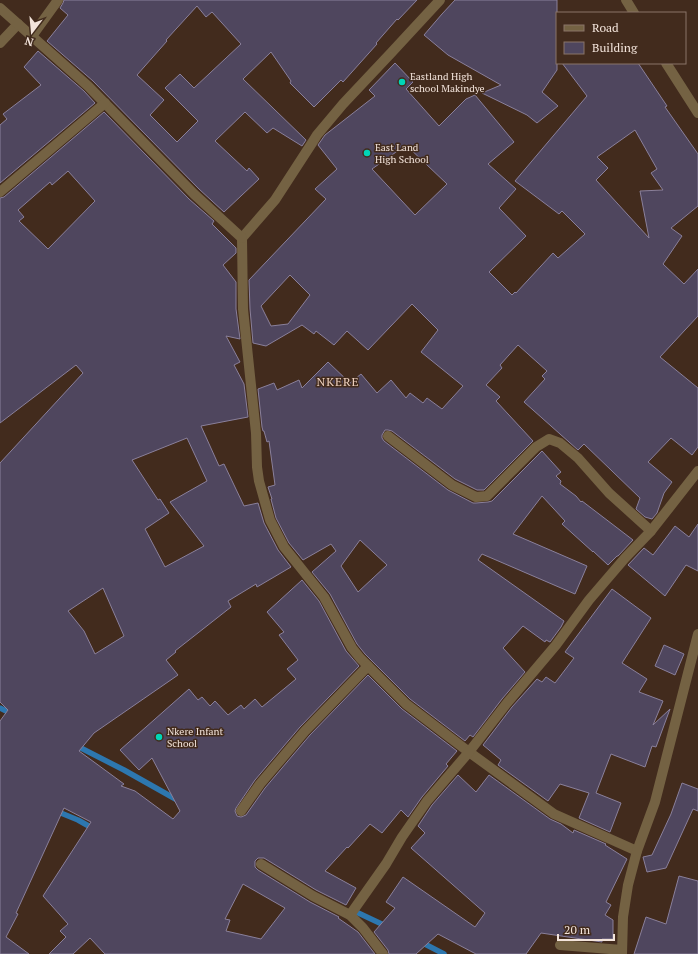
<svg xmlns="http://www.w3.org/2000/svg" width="698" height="954" font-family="'PT Serif',serif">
<rect width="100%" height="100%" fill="#422b1d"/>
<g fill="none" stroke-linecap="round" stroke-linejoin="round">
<!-- stream -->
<g stroke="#2d77af" stroke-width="5.5">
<polyline points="0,708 14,715"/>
<polyline points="75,745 124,770 179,801"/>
<polyline points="56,811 78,820 94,829"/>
<polyline points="352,910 388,927"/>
<polyline points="419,941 444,954"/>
</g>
</g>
<!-- building -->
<g fill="#4f465e" stroke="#8a809b" fill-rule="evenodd">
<path d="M64,0H417L398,20L397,19L376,43L377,44L343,82L341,80L314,107L290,83L291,81L271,52L243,79L306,140L302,146L273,128L267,133L245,112L215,141L247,171L249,168L259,179L224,212L199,189L93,81L47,41L68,15L60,8L63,3ZM197,6L206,17L212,12L241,44L194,88L180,74L165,88L198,121L177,142L150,115L164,100L137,75L167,41L166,40Z"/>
<polygon points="455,0 557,0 557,70 542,92 558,106 537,123 527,115 482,93 501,85 448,55 424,35 442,14"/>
<polygon points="38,51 84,91 95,103 0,183 0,125 7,119 3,114 41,85 24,67"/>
<path d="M395,63L413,82L406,89L439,126L466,99L475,95L514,142L488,164L516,189L499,208L526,236L489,272L512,295L515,292L516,293L553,253L558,258L585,234L562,211L559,214L515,181L587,96L562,63H638L667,106L665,107L698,154V206L671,228L682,236L663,264L684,284L698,269V316L660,357L698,388V447L692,455L671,438L648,462L672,482L664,493L657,513L652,519L645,517L636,509L640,498L584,444L578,450L524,402L545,379L542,376L547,371L518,345L500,365L502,368L486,385L500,397L496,401L533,441L484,490H477L455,479L392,431L388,430H385L382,435V438L384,441L448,490L473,503H476L488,502L492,501L542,451L561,472L556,476L561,481L560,484L576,496L581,502L582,501L633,540L618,556H617L608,565L593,551V552L562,524L565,521L542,496L513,534L587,566L575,594L482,554L478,560L564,621L561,627L550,642L546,640L545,642L523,626L503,648L525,672L502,699L473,737L470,735L465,741L410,699L365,654L357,644L330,594L312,572L336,551L331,544L303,560L289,543L276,518L271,499H272L268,487L275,485L269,441L267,442L264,431H263L262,427L258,389L274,383L277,390L299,380L302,388L328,362L350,383L361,374L377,393L391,380L406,398L410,393L423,403L427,398L442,409L463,386L421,352L438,330L412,304L368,350L347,331L334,345L316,331L314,334L302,325L266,346L253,343L250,309L249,280L326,199L315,189L337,169L318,145L325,135L375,96L369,90ZM635,130L657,169L651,173L663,190L640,191L649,238L596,180L608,168L597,157ZM406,145L447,184L415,215L372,169ZM290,275L310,295L288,324L271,326L261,306ZM360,540L387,565L358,592L341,566Z"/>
<path d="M104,112L189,199L214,221L212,224L236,248V253L223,265L236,282V309L240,339L226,336L240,362L234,365L244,384L248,417L201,426L219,466L224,464L244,506L258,503L264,523L278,550L291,567L257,587L256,584L228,601L231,607L175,651L176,652L166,660L178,675L94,733L79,751L124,784L121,786L135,791L173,819L180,811L152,758L139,770L120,750L189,689L198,700L202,697L210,706L215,701L228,715L241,705L244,709L255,699L262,707L296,679L287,669L298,660L279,635L284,632L267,612L302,580L319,601L346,651L359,666L300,727L255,780L236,808L235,811L237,816L241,817L246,815L265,788L310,735L368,675L402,709L457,751L446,764L448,766L422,797L408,817L401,810L382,833L370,824L348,848L347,847L325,871L356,888L346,905L316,890L264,858H258L255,861V867L258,870L310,902L339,917L338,918L358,932L375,954H105L90,938L73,954H49L66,937L60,931L68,924L43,896L91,822L64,808L16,913L18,914L6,937L29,954H0V721L8,710L0,702V463L83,373L76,365L0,423V198L4,197ZM68,171L95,201L48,249L19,221L24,217L18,210L50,182L52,185ZM187,438L207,481L170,502L204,546L165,567L145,529L169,513L160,499L158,500L132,460ZM103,588L124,636L95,654L84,631L68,611ZM243,884L285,908L261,939L226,931L230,920L225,919Z"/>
<polygon points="698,524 698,571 686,565 665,596 628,565 644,548 653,555 675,526 689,537"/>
<polygon points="612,589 651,618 622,663 647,679 639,692 663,701 653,725 670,709 656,747 652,746 645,767 611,754 596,793 621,803 610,832 579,818 589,793 560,784 548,801 498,765 501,760 483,745 512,707 537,679 542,682 546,677 555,683 574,658 565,652"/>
<polygon points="664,645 684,654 675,675 655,666"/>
<polygon points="458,775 476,792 489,775 550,819 561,824 573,833 574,830 606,844 605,845 627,859 606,902 611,905 605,915 613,920 613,939 602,939 602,942 541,933 526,954 476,954 438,934 416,954 389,954 388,950 374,932 395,908 386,902 403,877 475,927 485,913 411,848 425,833 418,826 432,805"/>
<polygon points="682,783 698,789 698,811 693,809 666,868 647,872 643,857 652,855 671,814"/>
<polygon points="679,876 698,881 698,954 634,954 646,917 666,924"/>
</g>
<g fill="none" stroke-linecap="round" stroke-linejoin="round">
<!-- service -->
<polyline stroke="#746243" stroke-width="10" points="0,43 18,24"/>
<!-- minor -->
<g stroke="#746243" stroke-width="10">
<polyline points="440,0 391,53 343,104 317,135 312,143 275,200 242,238 243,309 256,433 257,467 259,481 270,520 284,547 324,597 352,648 360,658 406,704 469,752 554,814 637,851"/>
<polyline points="0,8 88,86 194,194 242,238"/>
<polyline points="32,36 58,0"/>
<polyline points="0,192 105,103"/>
<polyline points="388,436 452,485 476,497 487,496 536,447 549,439 560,443 578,458 609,493 651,531"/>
<polyline points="241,811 260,784 305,731 368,666"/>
<polyline points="261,864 313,896 350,915 363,928 383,954"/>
<polyline points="350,915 386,864 402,837 427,801 469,752 507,703 556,645 589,600 625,558 651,531 698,471"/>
<polyline points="560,945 622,950"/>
<polyline points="622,954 623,917 628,885 637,851 655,802 698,634"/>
</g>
<!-- tertiary -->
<g stroke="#746243" stroke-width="10">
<polyline points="626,0 634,13"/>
<polyline points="666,63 698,113"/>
</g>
</g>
<!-- markers -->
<g fill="#01d5b7" stroke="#422b1d" stroke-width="1.5">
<circle cx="402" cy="82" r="4"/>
<circle cx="367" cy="153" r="4"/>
<circle cx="159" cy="737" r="4"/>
</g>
<g text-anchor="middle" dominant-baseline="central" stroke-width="3" stroke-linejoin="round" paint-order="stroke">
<!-- poi labels -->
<g font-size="10" fill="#f3e4db" stroke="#422b1d" text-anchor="start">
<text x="410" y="76">Eastland High<tspan x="410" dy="12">school Makindye</tspan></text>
<text x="375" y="147">East Land<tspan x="375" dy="12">High School</tspan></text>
<text x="167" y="731">Nkere Infant<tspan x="167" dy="12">School</tspan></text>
</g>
<!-- quarter labels -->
<g font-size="12" letter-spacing="1" fill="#eed1bf" stroke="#422b1d">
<text x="338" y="381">NKERE</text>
</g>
</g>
<!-- legend -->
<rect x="556" y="12" width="130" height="52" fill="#422b1d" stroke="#897569"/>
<rect x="564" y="25" width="20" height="6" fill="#746243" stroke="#897569"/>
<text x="592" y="32" font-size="12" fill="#f3e4db">Road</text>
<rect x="564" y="42" width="20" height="12" fill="#4f465e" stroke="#897569"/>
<text x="592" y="52" font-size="12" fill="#f3e4db">Building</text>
<!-- north arrow -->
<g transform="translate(32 32) rotate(196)" stroke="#422b1d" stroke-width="3" paint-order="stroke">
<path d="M0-3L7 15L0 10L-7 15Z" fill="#f3e4db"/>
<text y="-6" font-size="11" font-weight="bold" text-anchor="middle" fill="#f3e4db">N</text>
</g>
<!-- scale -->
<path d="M558 934v6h56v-6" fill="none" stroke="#f3e4db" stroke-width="2"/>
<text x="564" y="934" font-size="12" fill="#f3e4db" stroke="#422b1d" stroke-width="3" paint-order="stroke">20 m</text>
</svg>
